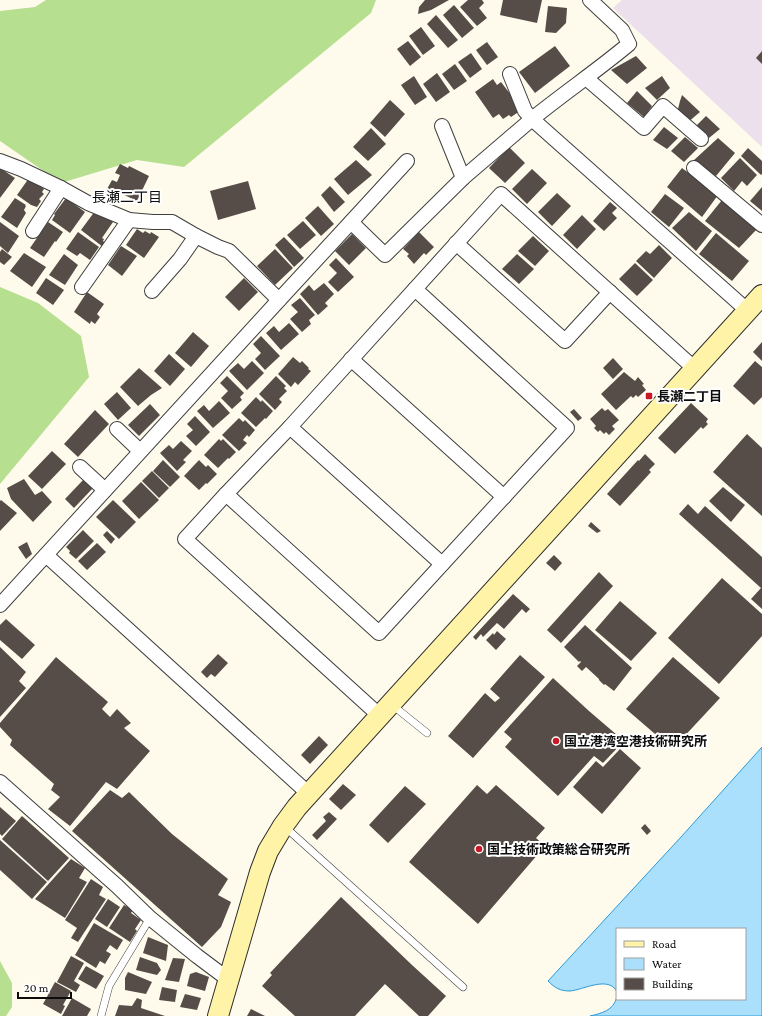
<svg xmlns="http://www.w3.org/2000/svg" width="762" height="1016" font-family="'Crimson Pro','Noto Sans JP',serif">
<rect width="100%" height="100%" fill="#fffbec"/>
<!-- industrial -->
<polygon fill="#ebe0ec" points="622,0 762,0 762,147 613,8"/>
<!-- forest -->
<g fill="#b6df90">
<polygon points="46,0 376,0 371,13 184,167 137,160 61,183 0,141 0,11 35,7"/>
<polygon points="0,287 38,303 81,336 89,377 0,484"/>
<polygon points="0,961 12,983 12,1007 6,1016 0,1016"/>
</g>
<!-- water -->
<path fill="#abe0fc" stroke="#2b9ada" d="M762,747V1016H590C602,1013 613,1011 617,997V999H745V929H617V992C609,975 583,990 570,991C560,991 555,988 548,981L681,837Z"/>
<!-- building -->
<g fill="#564d48">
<polygon points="425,0 449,0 431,10 418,14 419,7"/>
<polygon points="468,0 482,0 484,3 479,8 487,18 477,26 460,7"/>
<polygon points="503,0 542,0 537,23 500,15"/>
<polygon points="454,5 474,28 462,38 443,15"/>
<polygon points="548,6 567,8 566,23 556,33 545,32"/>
<polygon points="436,15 458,40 448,48 427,24"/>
<polygon points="421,27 435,46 423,55 409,36"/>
<polygon points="408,41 421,57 410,66 397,49"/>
<polygon points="487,42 498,57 487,65 476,50"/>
<polygon points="555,46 570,66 535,93 519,72"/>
<polygon points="762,51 762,64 756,58"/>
<polygon points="471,53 482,69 470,78 458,62"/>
<polygon points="636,56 647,68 627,84 611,70"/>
<polygon points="455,64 467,81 454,90 442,74"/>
<polygon points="437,73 450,92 436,102 423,84"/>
<polygon points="414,76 427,97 415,105 401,85"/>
<polygon points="662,76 670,88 657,100 645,88"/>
<polygon points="493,79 497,85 501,82 514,99 512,100 520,111 511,117 509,115 503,119 499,114 493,118 475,92"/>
<polygon points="637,91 652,106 644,117 627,103"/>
<polygon points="682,95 700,112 687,123 677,113 680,101"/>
<polygon points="390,100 405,114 385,137 370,123"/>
<polygon points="706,116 720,129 709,138 694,128"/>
<polygon points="664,127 678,138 667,149 653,140"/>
<polygon points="371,128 386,144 368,161 353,147"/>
<polygon points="685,137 698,148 684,162 671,151"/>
<polygon points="718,138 735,153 716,176 693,161"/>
<polygon points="509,147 525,163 505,183 489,168"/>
<polygon points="748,148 762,161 762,174 761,175 741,156"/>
<polygon points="740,158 757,175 747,186 742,181 734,191 721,178"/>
<polygon points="356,160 372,175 348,195 334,179"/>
<polygon points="120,164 128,168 129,166 149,176 137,201 120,193 118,197 106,191 112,180 117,182 120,175 115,173"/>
<polygon points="0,168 15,178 0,198"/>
<polygon points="682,168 718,195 702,217 667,187"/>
<polygon points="532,169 547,183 527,204 512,189"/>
<polygon points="29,178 44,189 42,192 44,194 39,199 41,201 37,207 31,205 17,195"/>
<polygon points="248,181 256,209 218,220 210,191"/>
<polygon points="330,186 345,202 334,212 321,195"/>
<polygon points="762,187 762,211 750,201"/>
<polygon points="557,193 571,206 552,226 538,212"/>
<polygon points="665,194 684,208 669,227 651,212"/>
<polygon points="15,198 26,205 25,205 26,206 24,210 26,213 17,228 1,217"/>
<polygon points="66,198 85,212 70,233 52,220 55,215 54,214"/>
<polygon points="722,200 757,229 739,248 705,221"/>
<polygon points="610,202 617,208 612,213 617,218 604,231 593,221"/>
<polygon points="318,206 334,224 321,236 305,218"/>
<polygon points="95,211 113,222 102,238 104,239 103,241 105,243 103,247 81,230"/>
<polygon points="689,212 712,231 696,251 672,228"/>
<polygon points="582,215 596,229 577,249 563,235"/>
<polygon points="303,221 316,235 300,249 287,235"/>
<polygon points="0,222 19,236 8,253 0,246"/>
<polygon points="48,222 63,232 56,242 55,241 44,257 30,248"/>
<polygon points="137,229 143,233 145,231 150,234 151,232 159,237 144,258 126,245"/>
<polygon points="78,232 99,247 90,260 80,253 77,256 66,249"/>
<polygon points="419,232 434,247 426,255 424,253 414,264 407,256 409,254 403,249"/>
<polygon points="716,233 749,261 732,281 699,254"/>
<polygon points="352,234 366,248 349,265 335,251"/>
<polygon points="533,236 549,251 535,266 518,251"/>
<polygon points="284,237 304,258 294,267 275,245"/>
<polygon points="659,245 672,258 654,278 636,261 646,251 650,254"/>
<polygon points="121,246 137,256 122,276 108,265"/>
<polygon points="2,249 12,257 4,265 0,262 0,252"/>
<polygon points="275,249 293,268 275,285 257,266"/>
<polygon points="24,253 46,267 32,287 10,271"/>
<polygon points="64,254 78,265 65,285 49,275"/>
<polygon points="517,254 534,269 519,284 502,269"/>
<polygon points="336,258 354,277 338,292 328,282 337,273 329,265"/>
<polygon points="635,263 653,280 637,296 619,279"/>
<polygon points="46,278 64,290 53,305 36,293"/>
<polygon points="244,278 258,292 239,311 225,297"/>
<polygon points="324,283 334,294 325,303 328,306 318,315 300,294 309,285 314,291"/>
<polygon points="87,292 104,304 97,314 100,317 95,324 91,321 90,324 74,312"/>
<polygon points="300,298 315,315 309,320 311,324 302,332 290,319 298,312 291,305"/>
<polygon points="289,323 299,334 281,350 266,333 274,326 279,332"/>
<polygon points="193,332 209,346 191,367 175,353"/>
<polygon points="261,336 280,356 265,370 255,359 261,353 253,344"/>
<polygon points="762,342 762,361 753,352"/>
<polygon points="169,354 185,369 170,386 154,371"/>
<polygon points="293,357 300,363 302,361 309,368 308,369 311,371 298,385 295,382 291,387 278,374"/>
<polygon points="613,358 623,369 613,379 603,368"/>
<polygon points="252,361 264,373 247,390 229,371 238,363 244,369"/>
<polygon points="755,361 762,367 762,397 754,405 733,386"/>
<polygon points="139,368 162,388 151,395 138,406 120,387"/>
<polygon points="624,372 635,381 638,377 644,384 642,385 646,390 638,397 636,395 633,398 631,396 616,410 601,394"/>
<polygon points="227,376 244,393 240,397 242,400 232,409 221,398 228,391 220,383"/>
<polygon points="276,376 286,386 284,388 287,391 279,399 282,402 275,410 259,394"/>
<polygon points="117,392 131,408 118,420 104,404"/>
<polygon points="256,397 261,402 262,400 273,411 266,419 265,418 256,427 241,413"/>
<polygon points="219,401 230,413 213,428 197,411 204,405 209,411"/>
<polygon points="691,403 708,419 706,422 708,424 703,429 701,427 675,454 658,438"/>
<polygon points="150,404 160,415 139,436 128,425"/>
<polygon points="602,408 605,411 608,409 619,420 612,426 615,429 609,435 606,432 604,434 600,430 598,432 594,428 596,426 590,419"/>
<polygon points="574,409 582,418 578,421 570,412"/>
<polygon points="95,410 109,424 78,457 64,444"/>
<polygon points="195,416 210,432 196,446 186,436 193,430 187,424"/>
<polygon points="239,418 243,422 245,420 255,430 249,437 247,435 243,440 247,443 239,451 222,435"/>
<polygon points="747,434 762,448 762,516 713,472"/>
<polygon points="219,439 221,441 223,439 236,452 229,459 228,458 218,468 204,455"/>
<polygon points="181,441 192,451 183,460 186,462 177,471 160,453 169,445 173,449"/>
<polygon points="52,451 66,464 42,489 28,476"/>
<polygon points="645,454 655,464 649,470 651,472 620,506 607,494 638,460 639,461"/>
<polygon points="163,460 180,477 170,487 153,471"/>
<polygon points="199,460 206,467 208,465 217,474 207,484 206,483 199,490 184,476"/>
<polygon points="152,471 169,488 159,498 142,481"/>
<polygon points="24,479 35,495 42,491 52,502 33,522 11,499 7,488"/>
<polygon points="84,479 93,488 74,508 65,499"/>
<polygon points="141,482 159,500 139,519 122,501"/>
<polygon points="723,487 745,505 731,522 709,501"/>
<polygon points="1,500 17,513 0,531 0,501"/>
<polygon points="113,500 136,522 119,539 96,517"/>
<polygon points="688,504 698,514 705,506 762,557 762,609 751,599 761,588 679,514"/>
<polygon points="591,522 601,531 597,533 588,526"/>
<polygon points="83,530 94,541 76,559 69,553 70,551 66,547"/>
<polygon points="107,531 115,539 111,544 103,535"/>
<polygon points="27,542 32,554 26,559 18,547"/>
<polygon points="97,543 106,552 87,570 78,561"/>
<polygon points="554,555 562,563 555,571 546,563"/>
<polygon points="599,572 613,586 561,643 547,630"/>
<polygon points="722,578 762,614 762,636 719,684 668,638"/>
<polygon points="513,594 530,609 526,613 522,609 504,629 497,623 483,637 481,634 476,640 473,637"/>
<polygon points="620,601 657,633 631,661 595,630"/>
<polygon points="6,619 35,645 22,659 0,640 0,625"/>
<polygon points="585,625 632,668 614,691 605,684 604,685 599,680 599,679 586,667 582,671 577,666 581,662 580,661 579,662 564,647"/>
<polygon points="497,631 506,639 496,650 486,640 493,633 494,635"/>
<polygon points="0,647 26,672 19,681 26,688 0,717"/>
<polygon points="218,654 228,663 215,677 211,674 207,678 201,672"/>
<polygon points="520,655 545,677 473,758 448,736 485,693 495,702 500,698 490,689"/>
<polygon points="56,657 108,702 102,709 110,717 117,709 131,723 124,728 150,751 117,789 106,782 70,826 48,809 60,797 51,790 54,784 10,745 12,740 0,727 0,723"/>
<polygon points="673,657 720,698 679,742 662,740 626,709"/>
<polygon points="553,678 589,711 624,741 603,763 594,756 558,796 505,747 512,739 504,732"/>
<polygon points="319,736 328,745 310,764 301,755"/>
<polygon points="620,749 641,768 602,814 573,787 596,761 603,767"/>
<polygon points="343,784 356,795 341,810 329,799"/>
<polygon points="477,785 487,794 496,785 545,828 536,838 545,846 478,924 409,862"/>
<polygon points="405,786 426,804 388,843 369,825"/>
<polygon points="110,790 122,798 129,792 172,834 228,879 218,895 231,902 221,927 202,947 72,831"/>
<polygon points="0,807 16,821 2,836 0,834"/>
<polygon points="329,812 337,819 317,840 312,835 326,821 323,817"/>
<polygon points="22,816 69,858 48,881 2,839"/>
<polygon points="645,824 651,831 647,835 641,828"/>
<polygon points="0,840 47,882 32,899 0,870"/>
<polygon points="71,859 85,868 79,878 87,882 65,918 35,899"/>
<polygon points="91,879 103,887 99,895 106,899 78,942 71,938 77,928 65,920"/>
<polygon points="341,897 412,965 446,996 428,1016 419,1016 385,984 355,1016 295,1016 262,986 272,975 270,973"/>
<polygon points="108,899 120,907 107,927 95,919"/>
<polygon points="124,905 133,910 131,913 141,920 135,929 137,931 130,942 109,928"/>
<polygon points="94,923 123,940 117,950 110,945 106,951 111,954 105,964 100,961 96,968 75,955"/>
<polygon points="148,937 168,945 166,961 143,953"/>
<polygon points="71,956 84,963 74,981 80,985 76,992 57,982"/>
<polygon points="140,957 157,963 161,970 157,975 136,970"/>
<polygon points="173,958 185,959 179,982 165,980"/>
<polygon points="86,966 104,976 96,989 78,979"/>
<polygon points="128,972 152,982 146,994 125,990 125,978"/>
<polygon points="196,972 209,977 205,991 187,986 190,974"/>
<polygon points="55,982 71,991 63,1005 65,1006 61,1014 43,1004"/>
<polygon points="162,987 177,990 175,1002 159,1000"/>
<polygon points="185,994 201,998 197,1010 180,1007"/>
<polygon points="72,998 91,1009 87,1016 62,1016"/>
<polygon points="137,998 142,1000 141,1008 165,1016 115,1016 119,1005 132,1006"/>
<polygon points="251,1009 265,1016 247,1016"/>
</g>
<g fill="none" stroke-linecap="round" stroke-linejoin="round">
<defs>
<g id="lane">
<polyline points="391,704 427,733"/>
<polyline points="285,827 463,987"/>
<polyline points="101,1016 109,986 150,918"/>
</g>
<g id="street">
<path d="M510,74L525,111L532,119C564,93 598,70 629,44L622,30L590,0"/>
<polyline points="586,78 644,128 663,106 701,139"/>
<polyline points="442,126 463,178"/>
<polyline points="0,161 21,169 61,188 88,203 129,220 153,222 172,222 196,236 218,247 229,251 279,300"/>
<polyline points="694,168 762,225"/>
<polyline points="351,222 407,161"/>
<polyline points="33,231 61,188"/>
<polyline points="456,243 565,341 610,292"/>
<polyline points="82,287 129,220"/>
<polyline points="152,291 180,259 196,236"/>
<polyline points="351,359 504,497"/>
<polyline points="290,427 442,564"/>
<polyline points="117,429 140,451"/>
<polyline points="80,467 105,490"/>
<polyline points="226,494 379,633 567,428 415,289"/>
<polyline points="46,555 309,794"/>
<polyline points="0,605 279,300 351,222 385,255 463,178 532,119 748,311"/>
<polyline points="380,716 185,539 226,494 290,427 501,194 695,369"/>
<polyline points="0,782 117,886 150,918 197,956 229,980"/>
</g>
<polyline id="secondary" points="218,1016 260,872 268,851 283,826 297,807 762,295"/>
</defs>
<!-- lane casing -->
<use href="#lane" stroke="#3f3f3f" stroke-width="8"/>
<!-- street casing -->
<use href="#street" stroke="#3f3f3f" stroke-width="16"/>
<!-- secondary casing -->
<use href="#secondary" stroke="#2e2e2e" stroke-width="22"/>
<!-- lane -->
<use href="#lane" stroke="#fff" stroke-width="7"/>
<!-- street -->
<use href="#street" stroke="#fff" stroke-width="14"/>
<!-- secondary -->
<use href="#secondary" stroke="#fff3a7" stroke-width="20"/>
</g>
<!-- markers -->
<g fill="#c91826" stroke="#fff" stroke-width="1.5">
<rect x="645" y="392" width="8" height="8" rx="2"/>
<circle cx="556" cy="741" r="4"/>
<circle cx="479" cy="849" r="4"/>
</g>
<g text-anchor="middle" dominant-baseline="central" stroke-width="4" stroke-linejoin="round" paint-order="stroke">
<!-- poi labels -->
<g font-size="13" font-weight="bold" fill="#0c0c0c" stroke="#fff" text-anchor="start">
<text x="657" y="396">長瀬二丁目</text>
<text x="564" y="741">国立港湾空港技術研究所</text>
<text x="487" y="849">国土技術政策総合研究所</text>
</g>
<!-- neighbourhood labels -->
<g font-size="14" fill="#0c0c0c" stroke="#fff">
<text x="127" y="197">長瀬二丁目</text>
</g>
</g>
<!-- legend -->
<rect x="616" y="928" width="130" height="72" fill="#ffffff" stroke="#9e9e9e"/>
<rect x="624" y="941" width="20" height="6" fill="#fff3a7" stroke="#9e9e9e"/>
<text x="652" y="948" font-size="12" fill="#0c0c0c">Road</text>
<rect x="624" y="958" width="20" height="12" fill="#abe0fc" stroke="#9e9e9e"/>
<text x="652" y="968" font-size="12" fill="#0c0c0c">Water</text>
<rect x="624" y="978" width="20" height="12" fill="#564d48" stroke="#9e9e9e"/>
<text x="652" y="988" font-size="12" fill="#0c0c0c">Building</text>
<!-- scale -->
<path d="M18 992v6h53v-6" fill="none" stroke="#0c0c0c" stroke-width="2"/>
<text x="24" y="992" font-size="12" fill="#0c0c0c" stroke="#ffffff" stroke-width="3" paint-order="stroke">20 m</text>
</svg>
